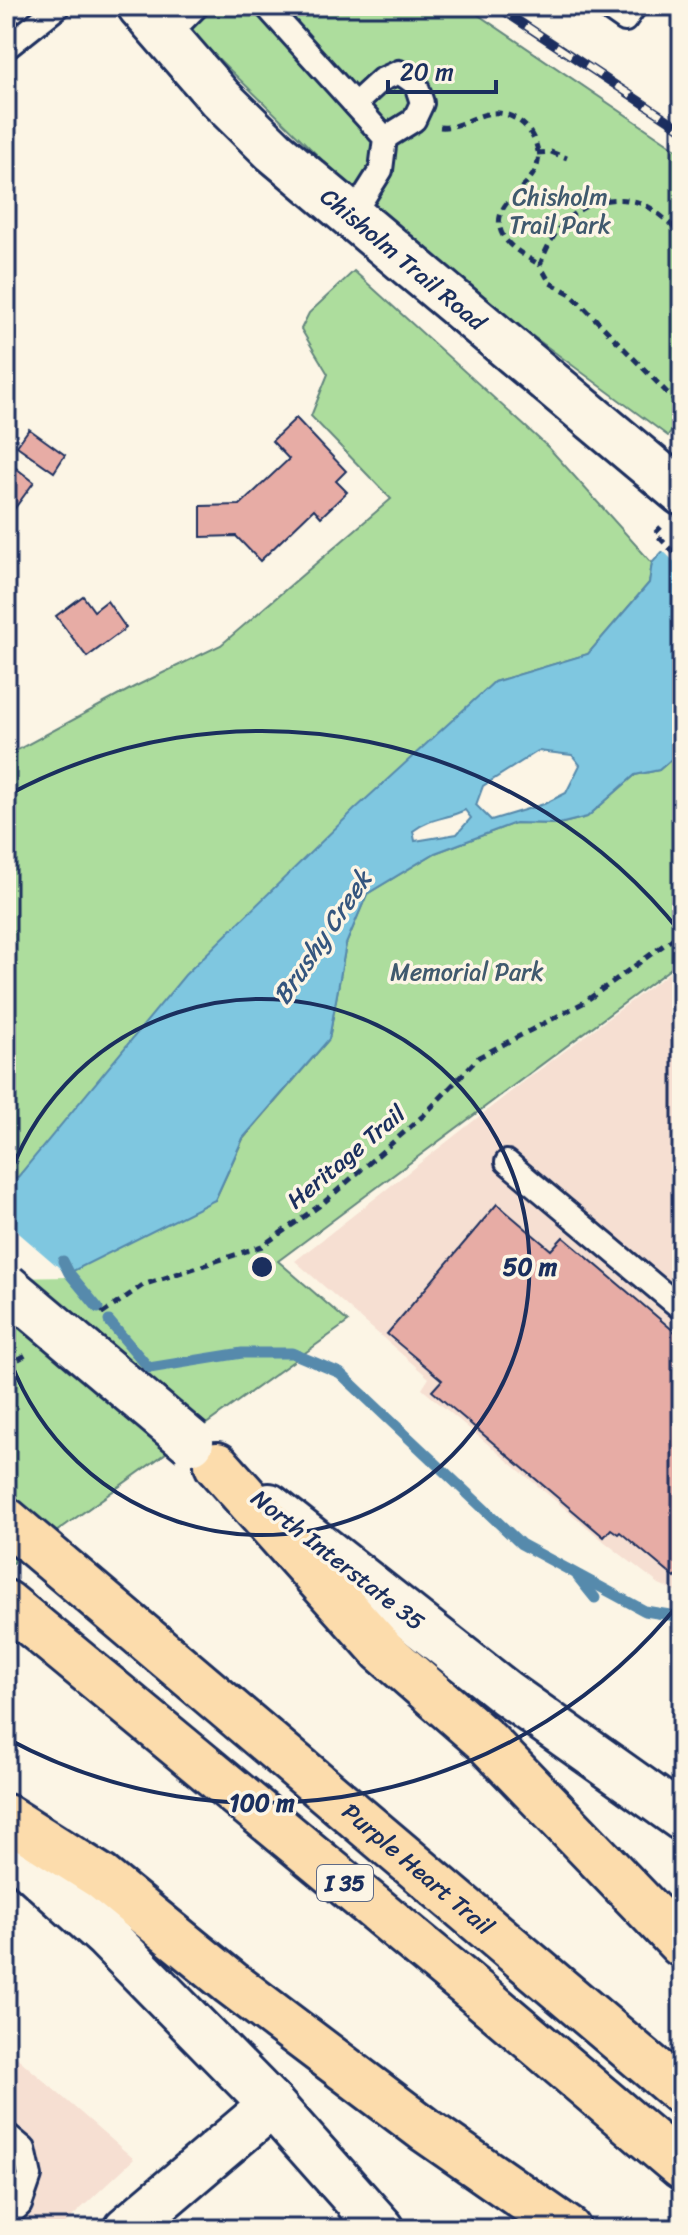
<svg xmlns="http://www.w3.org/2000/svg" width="688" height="2235" font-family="Sriracha,sans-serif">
<rect width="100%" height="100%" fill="#fcf5e5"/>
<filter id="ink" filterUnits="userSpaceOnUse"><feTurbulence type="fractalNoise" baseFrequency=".0125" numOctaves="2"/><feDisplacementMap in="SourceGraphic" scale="16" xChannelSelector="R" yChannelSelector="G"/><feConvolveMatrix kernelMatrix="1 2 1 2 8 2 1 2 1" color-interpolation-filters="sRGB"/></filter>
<g filter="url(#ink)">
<!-- built -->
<g fill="#f6dfd2">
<polygon points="682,963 682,1594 659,1584 606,1543 422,1389 429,1378 295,1261 522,1083"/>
<polygon points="6,2048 134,2159 59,2229 6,2229"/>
</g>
<!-- green -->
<g fill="#addd9d" stroke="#64867e" stroke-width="2">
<polygon points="171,6 465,6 682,153 682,419 668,436 465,286 352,189 190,31"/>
<polygon points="354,271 549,448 652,563 649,583 588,654 494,682 18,1177 6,1183 6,756 134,687 221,645 391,499 311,416 328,374 301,329 309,313"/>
<polygon points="682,750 682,960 278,1261 348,1322 6,1568 6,1218 215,1200 243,1139 329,1039 346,944 367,894 435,853 515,823 559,824 587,817 635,775 659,770"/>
</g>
<!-- water -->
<path fill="#7fc7e0" stroke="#578aac" stroke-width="2" fill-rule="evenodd" d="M682,535V750L659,770L635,775L587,817L559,824L515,823L435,853L367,894L346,944L329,1039L243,1138L215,1200L69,1273L6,1274V1183L18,1177L185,975L354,810L494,682L588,654L649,583L652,563L676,537ZM538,751L572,755L580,765L566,793L544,804L491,820L476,805L483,786ZM465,810L471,818L457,834L415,841L413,831C429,818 447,819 465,810Z"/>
<!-- pier -->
<g fill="#fcf5e5">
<polygon points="673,534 682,544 682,569 660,548"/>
<polygon points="6,1222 70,1277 6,1278"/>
</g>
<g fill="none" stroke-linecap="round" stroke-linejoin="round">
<!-- stream -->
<g stroke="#578aac" stroke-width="11">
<polyline points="63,1261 69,1273 98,1308"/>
<polyline points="109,1321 149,1368 242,1353 292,1353 340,1373 521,1544 645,1611 682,1617"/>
<polyline points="578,1577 595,1598"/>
</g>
</g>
<!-- building -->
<g fill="#e7aca5" stroke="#1b2f5e" stroke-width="2">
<polygon points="296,418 346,471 336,481 347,492 321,517 314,509 260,561 236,536 201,537 201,506 240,505 289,459 272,441"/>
<polygon points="29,429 65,455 54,472 17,446"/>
<polygon points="8,462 34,482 12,512 6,507"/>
<polygon points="83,596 94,611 107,601 126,628 87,657 56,616"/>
<polygon points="497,1204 551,1250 563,1237 682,1338 682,1570 675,1578 620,1532 618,1534 611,1529 604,1537 432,1391 442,1380 387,1334"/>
</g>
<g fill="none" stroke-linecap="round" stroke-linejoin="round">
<defs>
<g id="service">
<polyline points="266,6 385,138 381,170 352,216"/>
<polyline points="605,6 625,20 635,6"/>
<polyline points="165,38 197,6"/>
<polyline points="6,48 59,6"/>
<polyline points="355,104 381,80 399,72 416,84 422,103 414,120 385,138"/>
<polyline points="507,1162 682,1309"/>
<polyline points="6,2134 24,2149 30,2176 20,2205 6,2218"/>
</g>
<polyline id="minor" points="126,2229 272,2105"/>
<g id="tertiary">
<path id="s1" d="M140,6L220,98L274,151L682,493"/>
</g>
<g id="secondary">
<polyline points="269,1506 506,1693 682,1818"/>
<polyline points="6,1846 107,1937 272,2105 382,2229"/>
</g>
<g id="motorway">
<polyline points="217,1465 383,1651 486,1741 682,1945"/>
<path id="s2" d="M6,1520L682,2093"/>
<polyline points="6,1603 476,1992 682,2167"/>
<polyline points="6,1817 101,1877 231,1983 427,2131 568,2229"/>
</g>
</defs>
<!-- service casing -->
<use href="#service" stroke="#1b2f5e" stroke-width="28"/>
<!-- minor casing -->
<use href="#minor" stroke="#1b2f5e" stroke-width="50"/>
<!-- tertiary casing -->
<use href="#tertiary" stroke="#1b2f5e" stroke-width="50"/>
<!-- secondary casing -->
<use href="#secondary" stroke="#1b2f5e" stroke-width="50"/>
<!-- motorway casing -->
<use href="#motorway" stroke="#1b2f5e" stroke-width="50"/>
<!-- path -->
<g stroke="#1b2f5e" stroke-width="5" stroke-dasharray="8 6" stroke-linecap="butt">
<path d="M440,127C462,129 478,111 499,113C510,114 524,122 530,132C562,184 492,190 500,228C504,246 526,256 540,265"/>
<polyline points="537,153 551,152 567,158"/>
<path d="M682,240C677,228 666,220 656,212C642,201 627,198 609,200C572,204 552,232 540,265L550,283L571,294L682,408"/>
<polyline points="661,527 655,533 682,561"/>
<polyline points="102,1314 143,1285 262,1246 322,1204 424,1115 479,1057 583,1003 682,932"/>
<polyline points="6,1366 26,1355"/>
</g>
<!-- service -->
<use href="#service" stroke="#fcf5e5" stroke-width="22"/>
<!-- minor -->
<use href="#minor" stroke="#fcf5e5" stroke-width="44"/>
<!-- tertiary -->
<use href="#tertiary" stroke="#fcf5e5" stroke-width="44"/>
<!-- secondary -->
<use href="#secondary" stroke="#fcf5e5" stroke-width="44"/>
<!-- motorway -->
<use href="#motorway" stroke="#fcdcac" stroke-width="44"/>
<defs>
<polyline id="rail" points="496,6 682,129"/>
</defs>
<!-- rail casing -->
<use href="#rail" stroke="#1b2f5e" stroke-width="9"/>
<!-- rail -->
<use href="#rail" stroke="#fcf5e5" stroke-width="6" stroke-dasharray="18" stroke-linecap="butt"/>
<defs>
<polyline id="secondary-bridge" points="6,1286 191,1442"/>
</defs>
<!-- secondary-bridge casing -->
<use href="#secondary-bridge" stroke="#1b2f5e" stroke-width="50" stroke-linecap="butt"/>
<!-- secondary-bridge -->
<use href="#secondary-bridge" stroke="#fcf5e5" stroke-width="44"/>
</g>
</g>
<!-- distance rings -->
<g fill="none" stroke="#1b2f5e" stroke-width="4">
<path d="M6 1186A268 268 0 1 1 6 1348"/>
<path d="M681 1601A536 536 0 0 1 6 1738M6 796A536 536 0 0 1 681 933"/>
</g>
<g text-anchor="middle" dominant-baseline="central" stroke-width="7" stroke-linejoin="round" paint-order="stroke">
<!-- shield labels -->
<rect fill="#fcf5e5" stroke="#5e6a86" stroke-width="2" x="317" y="1865" width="56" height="36" rx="6"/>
<g font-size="22" font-weight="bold" fill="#1b2f5e">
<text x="345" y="1883">I 35</text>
</g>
<!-- park labels -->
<g font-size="24" fill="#405a6e" stroke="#fcf5e5">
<text x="560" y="197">Chisholm<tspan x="560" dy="28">Trail Park</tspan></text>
<text x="467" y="972">Memorial Park</text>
</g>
<!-- street labels -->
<g font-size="24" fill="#1b2f5e" stroke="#fcf5e5">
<text stroke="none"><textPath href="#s1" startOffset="366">Chisholm Trail Road</textPath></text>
<text transform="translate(346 1157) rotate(-40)">Heritage Trail</text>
<text transform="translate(338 1560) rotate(38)">North Interstate 35</text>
<text stroke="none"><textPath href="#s2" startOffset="540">Purple Heart Trail</textPath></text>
</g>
<!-- water labels -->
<g font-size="26" font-style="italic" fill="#34557e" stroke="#fcf5e5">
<text transform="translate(322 937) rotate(-56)">Brushy Creek</text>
</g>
</g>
<circle cx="262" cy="1267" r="12" fill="#1b2f5e" stroke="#fcf5e5" stroke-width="4"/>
<g font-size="24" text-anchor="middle" font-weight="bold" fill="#1b2f5e" stroke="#fcf5e5" stroke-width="7" stroke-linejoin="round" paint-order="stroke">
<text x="530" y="1275">50 m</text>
<text x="262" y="1811">100 m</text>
</g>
<!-- margin -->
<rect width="688" height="2235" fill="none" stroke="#fcf5e5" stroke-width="32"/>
<rect x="16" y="16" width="656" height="2203" fill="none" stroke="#1b2f5e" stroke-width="3" filter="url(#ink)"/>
<!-- scale -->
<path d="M388 80v12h108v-12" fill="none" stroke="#1b2f5e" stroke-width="4"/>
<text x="400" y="80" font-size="24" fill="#1b2f5e" stroke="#fcf5e5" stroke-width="6" paint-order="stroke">20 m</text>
</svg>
